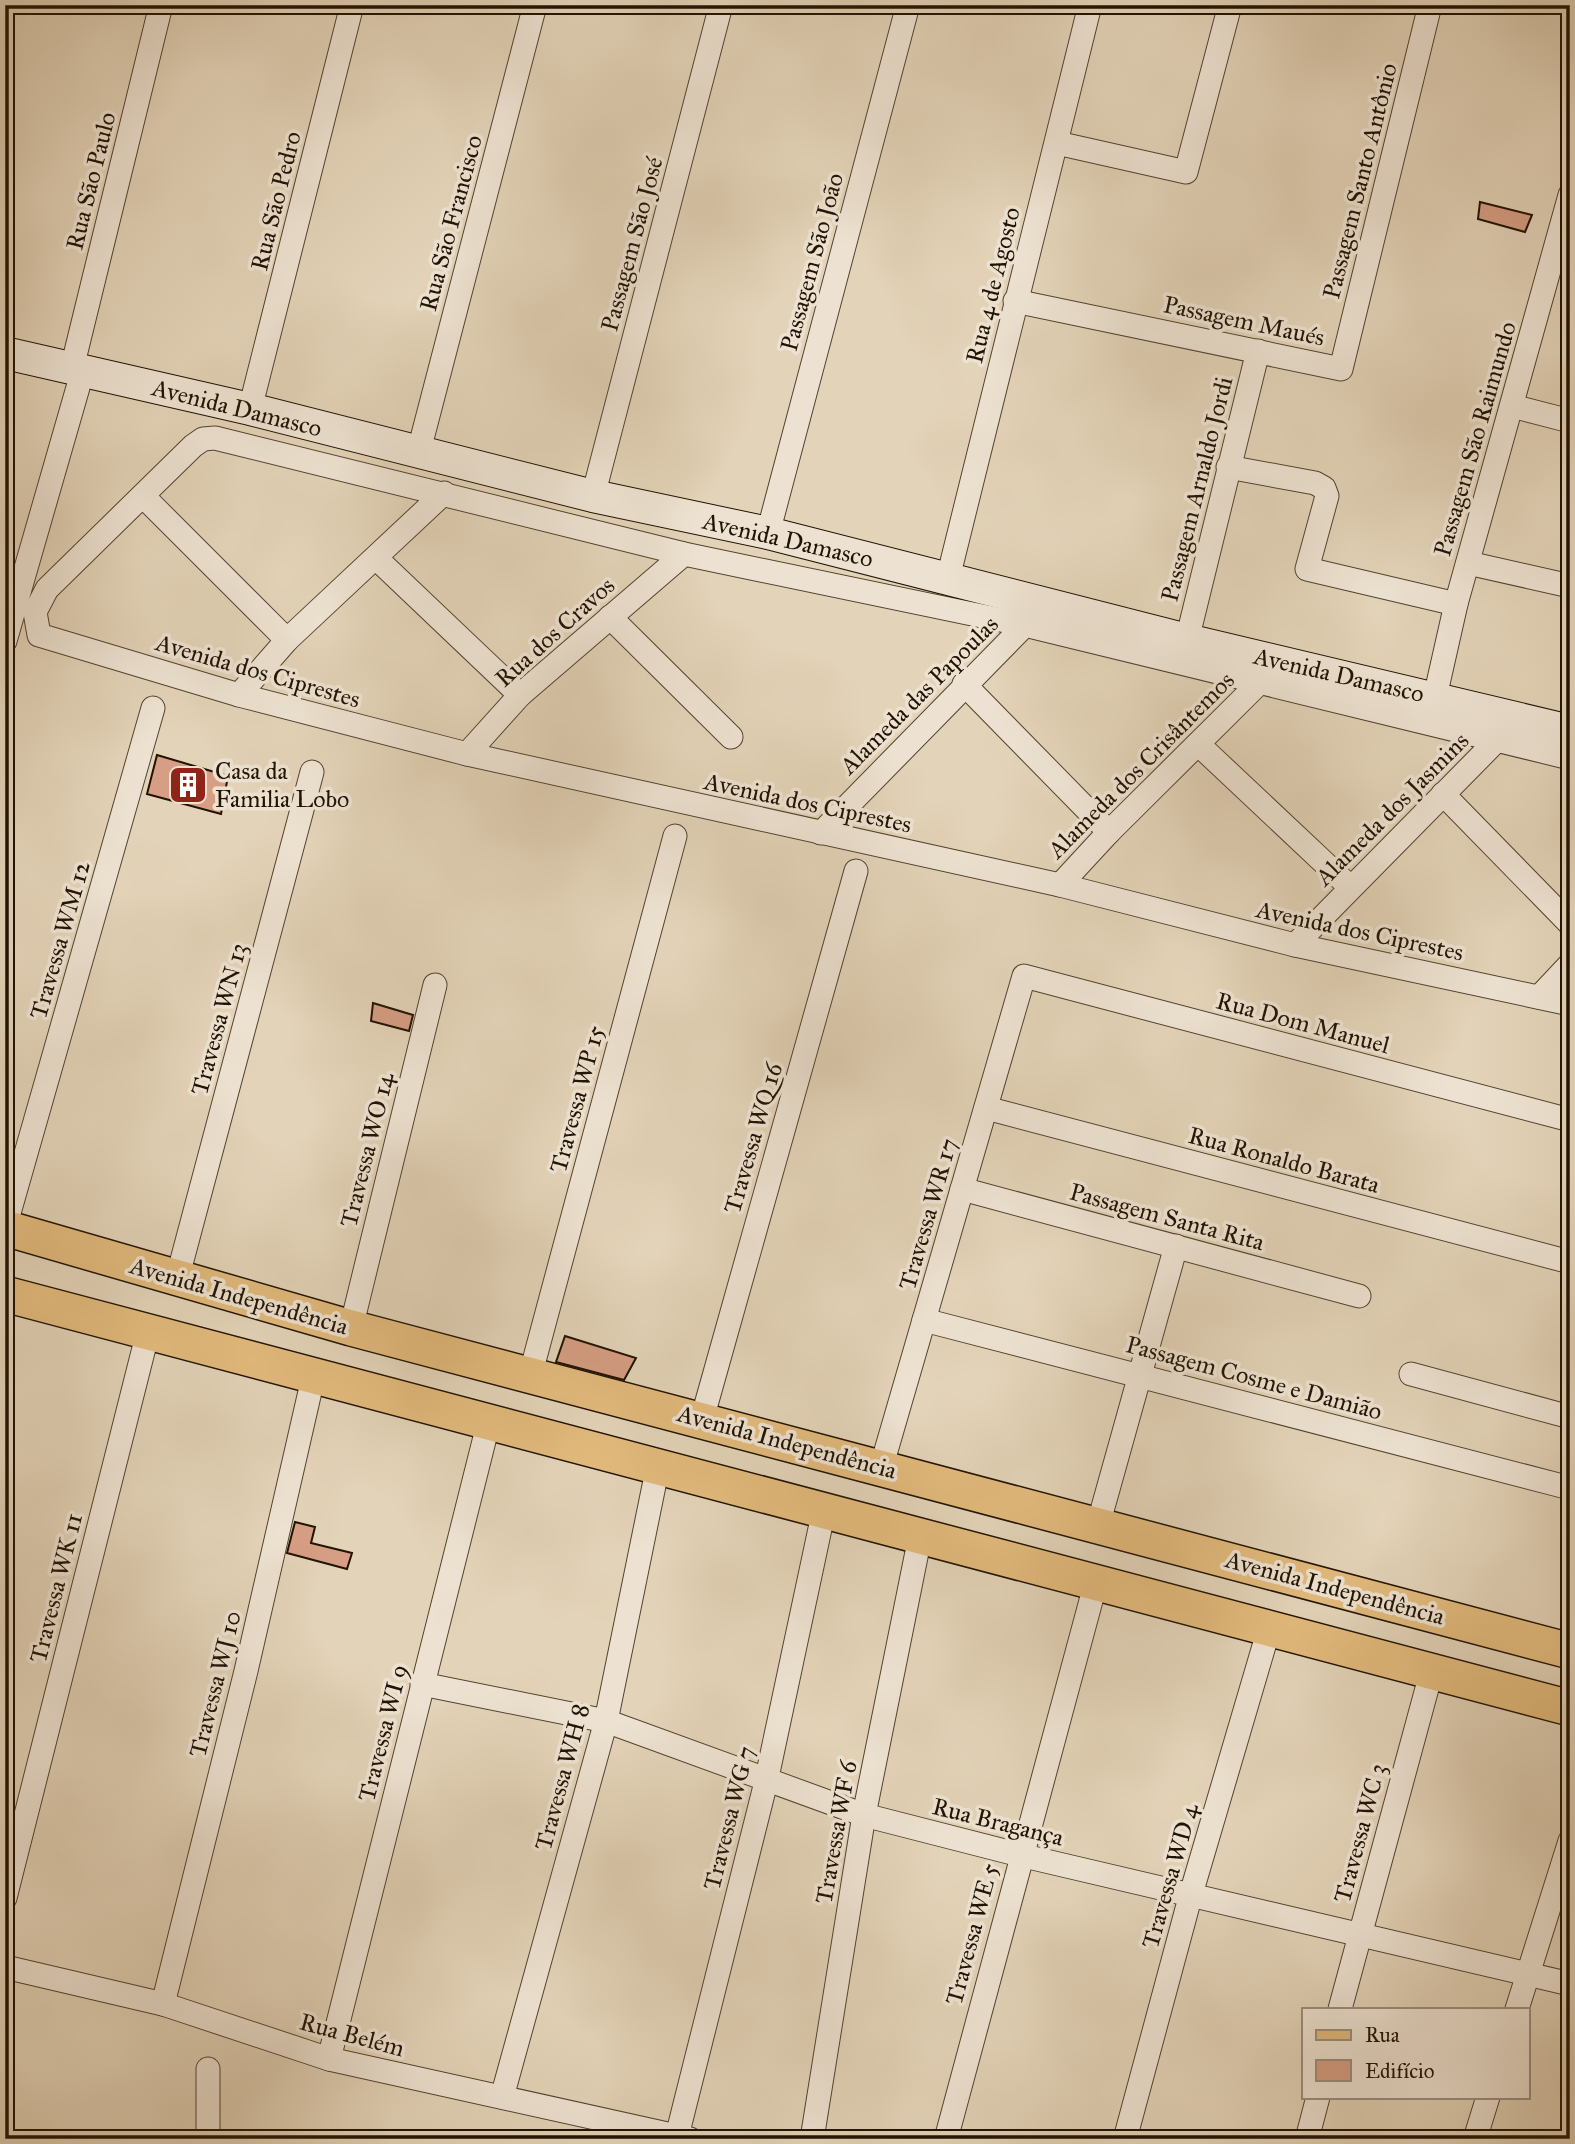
<svg xmlns="http://www.w3.org/2000/svg" width="1575" height="2144" font-family="'IM FELL Great Primer',serif">
<rect width="100%" height="100%" fill="#e3d3b8"/>
<filter id="stains"><feTurbulence type="fractalNoise" baseFrequency=".00286" numOctaves="4"/><feColorMatrix values="0 0 0 0 .2 0 0 0 0 .09 0 0 0 0 .02 0 0 0 .5 -.17"/></filter>
<radialGradient id="worn" r=".72"><stop offset=".6" stop-color="#630" stop-opacity="0"/><stop offset="1" stop-color="#630" stop-opacity=".3"/></radialGradient>
<!-- building -->
<g fill="#d69e84" stroke="#211302" stroke-width="2">
<polygon points="1480,202 1532,215 1525,232 1478,219"/>
<polygon points="157,755 228,776 221,814 147,794"/>
<polygon points="373,1003 413,1015 409,1031 371,1021"/>
<polygon points="565,1336 636,1358 624,1380 556,1362"/>
<polygon points="295,1522 315,1527 311,1543 352,1553 347,1569 287,1553"/>
</g>
<g fill="none" stroke-linecap="round" stroke-linejoin="round">
<defs>
<g id="street">
<polyline points="1057,143 1186,172 1230,5"/>
<polyline points="1015,301 1341,369 1430,5"/>
<polyline points="72,368 161,5"/>
<polyline points="1512,406 1570,421"/>
<polyline points="250,409 352,5"/>
<polyline points="418,454 535,5"/>
<polyline points="1228,467 1315,483 1324,488 1327,496 1307,569 1456,604"/>
<polyline points="143,496 287,640"/>
<polyline points="593,496 721,5"/>
<polyline points="768,533 908,5"/>
<polyline points="376,558 520,695"/>
<polyline points="1468,563 1570,586"/>
<polyline points="948,578 1090,5"/>
<polyline points="610,617 731,737"/>
<polyline points="1187,640 1258,351"/>
<polyline points="5,641 83,370"/>
<polyline points="964,684 1109,832"/>
<polyline points="239,695 287,640 444,493"/>
<polyline points="1435,697 1456,604 1570,195"/>
<polyline points="1198,744 1350,887"/>
<polyline points="467,754 520,695 684,554"/>
<polyline points="1570,758 1025,625 684,554 215,438 203,439 193,446 47,589 35,612 39,635 239,695 467,754 1060,885 1295,945 1570,1004"/>
<polyline points="1443,794 1570,924"/>
<polyline points="821,833 1025,625"/>
<polyline points="1060,885 1109,832 1259,683"/>
<polyline points="1295,945 1497,740"/>
<polyline points="1539,997 1570,964"/>
<polyline points="986,1108 1570,1262"/>
<polyline points="962,1189 1359,1296"/>
<polyline points="5,1227 153,708"/>
<polyline points="177,1279 312,772"/>
<polyline points="924,1320 1570,1488"/>
<polyline points="351,1328 435,985"/>
<polyline points="1411,1374 1570,1417"/>
<polyline points="530,1376 675,836"/>
<polyline points="702,1419 856,871"/>
<polyline points="881,1468 1024,976 1570,1120"/>
<polyline points="1098,1525 1176,1246"/>
<polyline points="422,1684 606,1721 864,1815 1020,1855 1570,1984"/>
<polyline points="5,1898 148,1332"/>
<polyline points="5,1967 163,2004 329,2059 690,2139"/>
<polyline points="163,2004 246,1671 314,1374"/>
<polyline points="1340,2009 1432,1670"/>
<polyline points="1517,2009 1570,1841"/>
<polyline points="329,2059 489,1421"/>
<polyline points="502,2097 606,1721 658,1466"/>
<polyline points="677,2136 766,1782 824,1510"/>
<polyline points="208,2139 208,2069"/>
<polyline points="812,2139 864,1815 920,1537"/>
<polyline points="946,2139 1096,1582"/>
<polyline points="1125,2139 1191,1894 1269,1629"/>
<polyline points="1307,2139 1318,2097"/>
<polyline points="1475,2139 1488,2097"/>
</g>
<polyline id="secondary" points="5,353 250,409 593,496 768,533 1187,640 1570,731"/>
<g id="primary">
<polyline points="5,1228 351,1328 1570,1651"/>
<polyline points="5,1294 1570,1708"/>
</g>
</defs>
<!-- street casing -->
<use href="#street" stroke="#524330" stroke-width="25"/>
<!-- secondary casing -->
<use href="#secondary" stroke="#211302" stroke-width="34"/>
<!-- primary casing -->
<use href="#primary" stroke="#211302" stroke-width="38"/>
<!-- street -->
<use href="#street" stroke="#ede2d1" stroke-width="23"/>
<!-- secondary -->
<use href="#secondary" stroke="#ede2d1" stroke-width="32"/>
<!-- primary -->
<use href="#primary" stroke="#e2ba7c" stroke-width="35"/>
</g>
<!-- icons -->
<defs>
<symbol id="building-square" viewBox="-11 -11 22 22"><rect x="-9" y="-9" width="18" height="18" rx="4" fill="#8f2418" stroke="#ede2d1"/><path d="M-4-6H4V6H1V3H-1V6H-4ZM-2.5-4.3h1.7v1.8h-1.7ZM.8-4.3h1.7v1.8H.8ZM-2.5-1h1.7V.8h-1.7ZM.8-1h1.7V.8H.8Z" fill="#fff"/></symbol>
</defs>
<g fill-rule="evenodd">
<use href="#building-square" x="166" y="763" width="44" height="44"/>
</g>
<g text-anchor="middle" dominant-baseline="central" stroke-width="7" stroke-linejoin="round" paint-order="stroke">
<!-- street labels -->
<g font-size="24" fill="#211302" stroke="#ede2d1">
<text transform="translate(91 181) rotate(-76)">Rua São Paulo</text>
<text transform="translate(1360 181) rotate(-76)">Passagem Santo Antônio</text>
<text transform="translate(276 201) rotate(-76)">Rua São Pedro</text>
<text transform="translate(451 223) rotate(-75)">Rua São Francisco</text>
<text transform="translate(632 244) rotate(-75)">Passagem São José</text>
<text transform="translate(812 262) rotate(-75)">Passagem São João</text>
<text transform="translate(993 285) rotate(-76)">Rua 4 de Agosto</text>
<text transform="translate(1244 321) rotate(12)">Passagem Maués</text>
<text transform="translate(237 408) rotate(14)">Avenida Damasco</text>
<text transform="translate(1475 439) rotate(-74)">Passagem São Raimundo</text>
<text transform="translate(1197 489) rotate(-76)">Passagem Arnaldo Jordi</text>
<text transform="translate(788 540) rotate(13)">Avenida Damasco</text>
<text transform="translate(555 632) rotate(-42)">Rua dos Cravos</text>
<text transform="translate(258 671) rotate(16)">Avenida dos Ciprestes</text>
<text transform="translate(1339 675) rotate(13)">Avenida Damasco</text>
<text transform="translate(919 695) rotate(-45)">Alameda das Papoulas</text>
<text transform="translate(1141 765) rotate(-45)">Alameda dos Crisântemos</text>
<text transform="translate(808 803) rotate(12)">Avenida dos Ciprestes</text>
<text transform="translate(1392 809) rotate(-45)">Alameda dos Jasmins</text>
<text transform="translate(1360 931) rotate(12)">Avenida dos Ciprestes</text>
<text transform="translate(60 940) rotate(-74)">Travessa WM 12</text>
<text transform="translate(219 1019) rotate(-75)">Travessa WN 13</text>
<text transform="translate(1303 1023) rotate(15)">Rua Dom Manuel</text>
<text transform="translate(577 1099) rotate(-75)">Travessa WP 15</text>
<text transform="translate(753 1138) rotate(-74)">Travessa WQ 16</text>
<text transform="translate(367 1150) rotate(-76)">Travessa WO 14</text>
<text transform="translate(1284 1160) rotate(15)">Rua Ronaldo Barata</text>
<text transform="translate(928 1214) rotate(-74)">Travessa WR 17</text>
<text transform="translate(1167 1217) rotate(15)">Passagem Santa Rita</text>
<text transform="translate(239 1296) rotate(16)">Avenida Independência</text>
<text transform="translate(1254 1378) rotate(15)">Passagem Cosme e Damião</text>
<text transform="translate(787 1442) rotate(15)">Avenida Independência</text>
<text transform="translate(56 1588) rotate(-76)">Travessa WK 11</text>
<text transform="translate(1335 1588) rotate(15)">Avenida Independência</text>
<text transform="translate(215 1684) rotate(-76)">Travessa WJ 10</text>
<text transform="translate(383 1733) rotate(-76)">Travessa WI 9</text>
<text transform="translate(562 1777) rotate(-75)">Travessa WH 8</text>
<text transform="translate(729 1818) rotate(-76)">Travessa WG 7</text>
<text transform="translate(998 1822) rotate(14)">Rua Bragança</text>
<text transform="translate(836 1832) rotate(-80)">Travessa WF 6</text>
<text transform="translate(1360 1833) rotate(-75)">Travessa WC 3</text>
<text transform="translate(1170 1876) rotate(-74)">Travessa WD 4</text>
<text transform="translate(972 1934) rotate(-75)">Travessa WE 5</text>
<text transform="translate(352 2035) rotate(15)">Rua Belém</text>
</g>
<!-- poi labels -->
<g font-size="24" fill="#211302" stroke="#ede2d1" text-anchor="start">
<text x="215" y="771">Casa da<tspan x="215" dy="28">Familia Lobo</tspan></text>
</g>
</g>
<!-- margin -->
<rect width="1575" height="2144" fill="none" stroke="#e3d3b8" stroke-width="28"/>
<rect x="7" y="7" width="1561" height="2130" fill="none" stroke="#211302" stroke-width="3.5"/>
<rect x="14" y="14" width="1547" height="2116" fill="none" stroke="#211302" stroke-width="2"/>
<!-- legend -->
<rect x="1302" y="2008" width="228" height="91" fill="#ede2d1" stroke="#9b8f7e" stroke-width="2"/>
<rect x="1316" y="2030" width="35" height="10" fill="#e2ba7c" stroke="#9b8f7e" stroke-width="2"/>
<text x="1365" y="2042" font-size="21" fill="#211302">Rua</text>
<rect x="1316" y="2060" width="35" height="21" fill="#d69e84" stroke="#9b8f7e" stroke-width="2"/>
<text x="1365" y="2078" font-size="21" fill="#211302">Edifício</text>
<rect width="100%" height="100%" filter="url(#stains)"/>
<rect width="100%" height="100%" fill="url(#worn)"/>
</svg>
